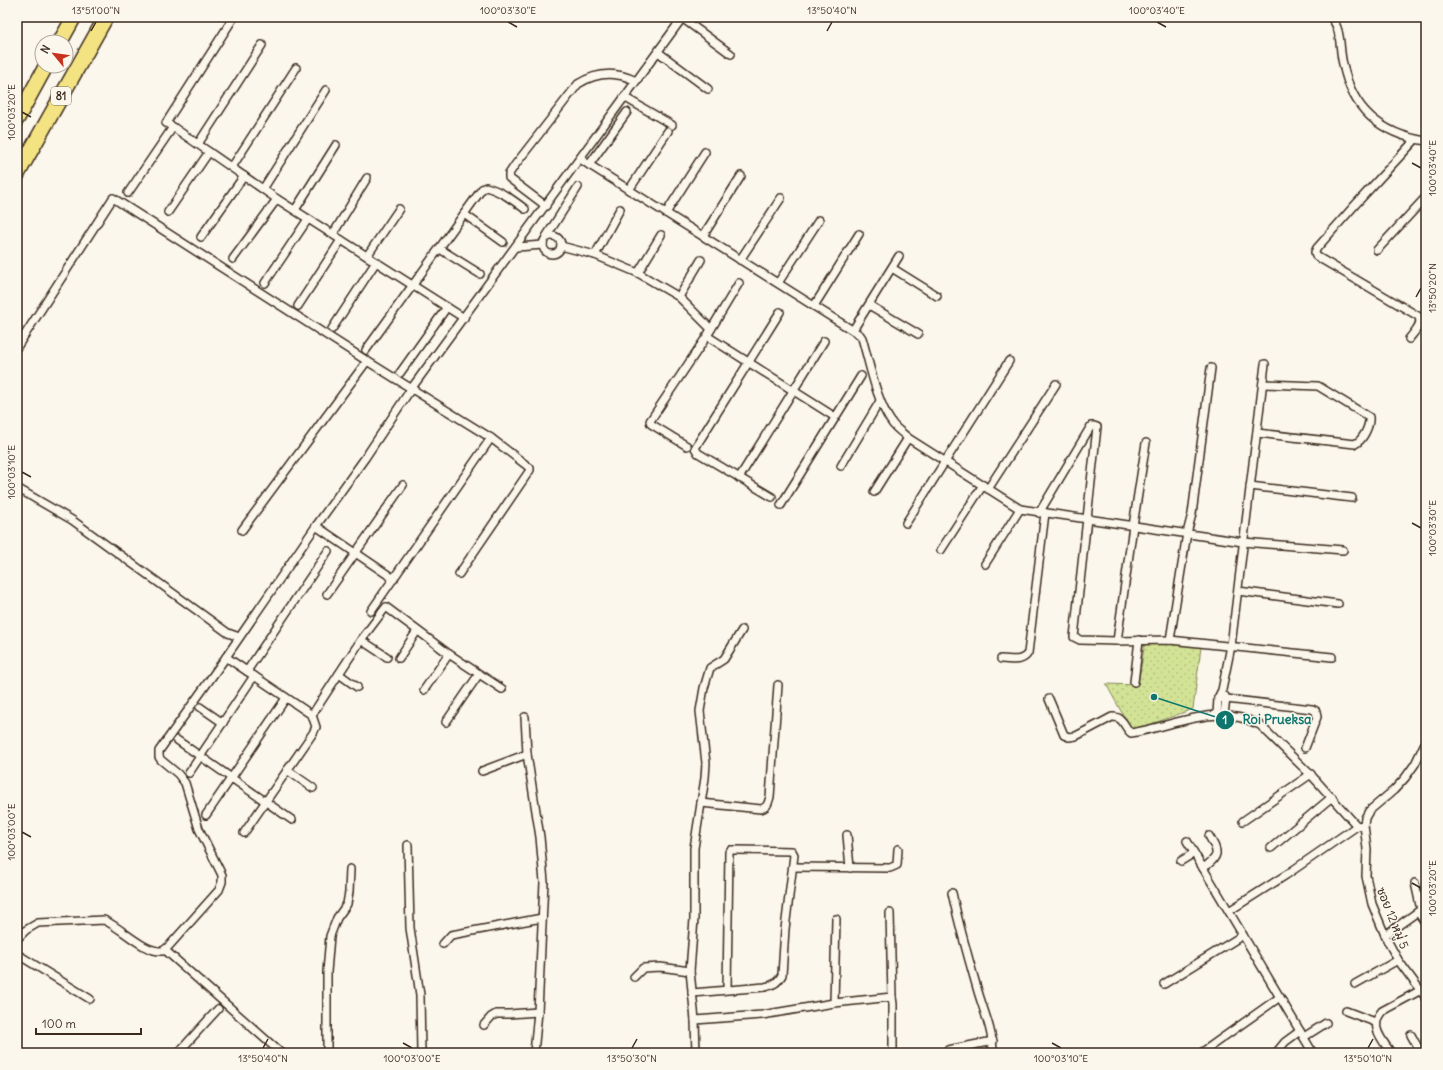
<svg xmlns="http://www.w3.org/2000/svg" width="1443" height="1070" font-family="Delius,'Playpen Sans Thai',sans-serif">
<defs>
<pattern id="park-dots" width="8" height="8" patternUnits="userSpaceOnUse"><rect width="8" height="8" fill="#d3e396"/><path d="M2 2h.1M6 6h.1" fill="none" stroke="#b6c381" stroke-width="1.8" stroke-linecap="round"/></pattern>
</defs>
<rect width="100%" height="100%" fill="#fbf7ec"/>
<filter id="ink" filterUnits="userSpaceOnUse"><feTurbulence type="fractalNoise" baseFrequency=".025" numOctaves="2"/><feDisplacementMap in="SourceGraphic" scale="8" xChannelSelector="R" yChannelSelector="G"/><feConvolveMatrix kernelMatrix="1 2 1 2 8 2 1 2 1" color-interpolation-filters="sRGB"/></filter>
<g filter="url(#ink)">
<!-- park -->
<polygon fill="url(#park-dots)" stroke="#87865a" points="1145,642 1201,647 1193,709 1132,731 1106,684 1138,685"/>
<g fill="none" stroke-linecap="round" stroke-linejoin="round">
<defs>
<g id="street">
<path d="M1331,17C1334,21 1337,26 1338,31C1341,42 1340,53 1343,64C1352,110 1381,134 1426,141"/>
<polyline points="682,18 731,54"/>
<polyline points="658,52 708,89"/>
<polyline points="624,97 672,125"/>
<polyline points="173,127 166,123 234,17"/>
<polyline points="198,144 262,45"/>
<path d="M580,159L860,335L862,338C870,365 876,400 892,423C896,429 903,433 908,438L1020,509L1243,542L1343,550"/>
<polyline points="589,165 627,112"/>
<polyline points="232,167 296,68"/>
<polyline points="263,189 326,90"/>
<polyline points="629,190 668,131"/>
<polyline points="128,193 173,127 277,199 464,318"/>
<path d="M546,206L509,178V174L515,165L578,84C597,72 616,71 636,81"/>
<polyline points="295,210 336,145"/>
<polyline points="168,212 209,152"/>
<polyline points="666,213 705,152"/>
<polyline points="464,214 503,242"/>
<polyline points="333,234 367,178"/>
<polyline points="703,236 741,176"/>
<circle cx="552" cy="245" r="9"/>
<polyline points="201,237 244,176"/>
<polyline points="546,237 578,187"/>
<polyline points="561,246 595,255 638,273 679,297 711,329"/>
<polyline points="517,247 543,245"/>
<polyline points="440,249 480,274"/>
<polyline points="1377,250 1426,197"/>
<polyline points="595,255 620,209"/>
<polyline points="367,256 399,209"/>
<polyline points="233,259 277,199"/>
<polyline points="740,260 781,198"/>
<polyline points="892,268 937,296"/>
<polyline points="638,273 661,235"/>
<polyline points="265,283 308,219"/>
<polyline points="778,283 819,220"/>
<polyline points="679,297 701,260"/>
<polyline points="869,305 918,334"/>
<polyline points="298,306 341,240"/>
<polyline points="814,306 859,234"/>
<polyline points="332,329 376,262"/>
<polyline points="853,330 899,256"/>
<polyline points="707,336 835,417"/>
<path d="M1409,339C1414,332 1424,323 1418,316L1316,256L1315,252L1317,248L1355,205L1415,140"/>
<polyline points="17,347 113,198 367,361"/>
<path d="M366,350L482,189L486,187C501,191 513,200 525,209"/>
<polyline points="400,373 447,307"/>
<path d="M1257,433L1355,444C1363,440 1370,426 1369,417L1318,386L1263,384"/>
<polyline points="687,446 651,424 650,421 707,336 739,283"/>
<polyline points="841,466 880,401"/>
<polyline points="739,478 824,341"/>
<polyline points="1250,486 1352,498"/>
<polyline points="17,488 72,520 228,633 239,637"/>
<polyline points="988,489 1056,384"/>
<polyline points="874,492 908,438"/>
<polyline points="772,497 698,453 695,448 780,312"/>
<polyline points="781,505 861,376"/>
<polyline points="1039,513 1091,426 1094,426 1097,427 1074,637 1080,640 1117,641 1170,640 1332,657"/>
<polyline points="906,523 1009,361"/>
<polyline points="316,526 394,579"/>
<polyline points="242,530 367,361 491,438 530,468 530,470 459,574"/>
<polyline points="941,550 983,485"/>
<polyline points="985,564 1020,509"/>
<polyline points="1238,591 1338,604"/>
<polyline points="327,594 403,485"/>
<polyline points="371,611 491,438"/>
<polyline points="361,640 387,657"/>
<polyline points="1170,640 1187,533 1192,514 1211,368"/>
<polyline points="1117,641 1133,526 1146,443"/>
<polyline points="226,657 312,715 316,727 313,733 244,833"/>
<polyline points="399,658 417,631"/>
<path d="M1001,659C1011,659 1022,663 1028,653L1045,513"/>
<polyline points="247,671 328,551"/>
<polyline points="339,674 357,687"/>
<polyline points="1134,682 1139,640"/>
<polyline points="424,690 449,654"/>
<polyline points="1218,698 1312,709 1316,711 1317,717 1305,748"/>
<path d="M1049,699L1064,735L1069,737L1076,736L1112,717C1124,716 1124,728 1131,733C1176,726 1214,702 1260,725L1313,777L1357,826L1364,825"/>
<polyline points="200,707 223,723"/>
<polyline points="1224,714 1226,699 1225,696"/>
<polyline points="312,715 361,640 386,607 449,654 502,689"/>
<polyline points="1217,715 1218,698 1222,690 1231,646 1265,364"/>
<polyline points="525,717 527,754 540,837 544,882 538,1012 534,1053"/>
<polyline points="446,722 479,674"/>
<polyline points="177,740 292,820"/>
<polyline points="1426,741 1415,764 1405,778 1394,790 1369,811 1365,818 1364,825 1367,849 1366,876 1372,904 1387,940 1398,960 1426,998"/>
<polyline points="287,770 313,788"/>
<polyline points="482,771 527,754"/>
<polyline points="189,773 254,676"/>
<path d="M701,803L761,809C768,807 768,803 770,797L778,685"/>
<polyline points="206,815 286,698"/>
<polyline points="1243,821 1311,774"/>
<polyline points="847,835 850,868"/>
<polyline points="1187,841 1313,1053"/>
<polyline points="408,845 410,928 420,995 421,1053"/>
<polyline points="1271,848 1332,797"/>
<polyline points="1181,861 1194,853"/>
<polyline points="793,867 890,868 897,865 898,849"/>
<path d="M1203,868C1220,856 1219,853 1209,836"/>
<polyline points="1415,883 1421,910"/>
<path d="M952,893C959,925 968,957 977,988C983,1010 993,1030 993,1053"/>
<polyline points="1229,911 1286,875 1357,826"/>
<polyline points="1418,912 1426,924"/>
<polyline points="890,913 892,997"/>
<polyline points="1385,935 1426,906"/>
<path d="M17,939L26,930L38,923L104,920C122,928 144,953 163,951L169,946L219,890L222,882V875L199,829L185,783L178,774L161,760L159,757V751L226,657L316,526L365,458L411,389L683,17"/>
<polyline points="443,944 451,935 542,918"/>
<polyline points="165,950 281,1053"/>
<polyline points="17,954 90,999"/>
<polyline points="634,977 643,968 660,967 690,971"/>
<polyline points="1164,984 1243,935"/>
<polyline points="1355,984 1398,960"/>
<path d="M692,993L765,987C774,985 777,983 782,975L785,929L794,855L792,851L736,850H731L729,852L727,990"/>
<polyline points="834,1003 836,919"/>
<polyline points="1346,1011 1375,1022"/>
<polyline points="695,1020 762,1015 834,1003 892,997 893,1004 893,1053"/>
<polyline points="484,1025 491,1017 496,1014 509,1014 538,1012"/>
<polyline points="1411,1035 1421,1053"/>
<polyline points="1304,1037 1326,1023"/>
<polyline points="948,1050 993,1041"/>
<polyline points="178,1053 218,1009"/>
<polyline points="327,1053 327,972 330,936 337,918 347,904 349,892 350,869"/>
<polyline points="696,1053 695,1020 690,971 694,919 694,848 705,778 706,763 700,711 704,688 710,668 724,659 742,630"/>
<polyline points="1201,1053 1280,997"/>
<polyline points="1276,1053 1285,1042 1300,1031"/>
<path d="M1391,1053C1382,1039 1369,1027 1382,1011L1421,990"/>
</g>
<g id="highway">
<polyline points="60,42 74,17"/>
<polyline points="17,119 46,66"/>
<polyline points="17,175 106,17"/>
</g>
</defs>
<!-- street casing -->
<use href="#street" stroke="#3b2a1e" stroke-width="10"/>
<!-- highway casing -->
<use href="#highway" stroke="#3b2a1e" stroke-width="17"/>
<!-- street -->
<use href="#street" stroke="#fbf7ec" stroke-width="7"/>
<!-- highway -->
<use href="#highway" stroke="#f4e382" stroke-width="14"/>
</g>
</g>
<!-- ticks -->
<path fill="none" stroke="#3b2a1e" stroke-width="1.5" d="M508,22L517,27M1157,22L1166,27M91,31L96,22M827,31L832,22M22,112L31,117M1412,163L1421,168M1416,297L1421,288M22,472L31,477M1412,523L1421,528M22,832L31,837M1412,883L1421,888M403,1043L412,1048M1052,1043L1061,1048M263,1048L268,1039M632,1048L637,1039M1368,1048L1373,1039"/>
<g text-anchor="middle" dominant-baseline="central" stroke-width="3" stroke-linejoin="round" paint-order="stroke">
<!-- shield labels -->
<rect fill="#fbf7ec" stroke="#75685c" stroke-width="1" x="51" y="87" width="20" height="18" rx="3"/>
<g font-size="11" font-weight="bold" fill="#3b2a1e">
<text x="61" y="96">81</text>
</g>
<!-- street labels -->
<g font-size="12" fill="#3b2a1e" stroke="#fbf7ec">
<text transform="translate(1393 918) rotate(68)">ซอย 12 หมู่ 5</text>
</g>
</g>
<!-- callouts -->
<path fill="none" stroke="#0f766e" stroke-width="1.5" d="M1154 697L1225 720"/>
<g fill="#0f766e" stroke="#fbf7ec" stroke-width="1.5">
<circle cx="1154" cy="697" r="4"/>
<circle cx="1225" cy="720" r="10"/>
</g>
<g font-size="12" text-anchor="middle" font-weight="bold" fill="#fff">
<text x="1225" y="724">1</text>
</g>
<g font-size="13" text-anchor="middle" font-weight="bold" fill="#0f766e" stroke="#fbf7ec" stroke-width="3" stroke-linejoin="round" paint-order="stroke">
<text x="1277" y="724">Roi Prueksa</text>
</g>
<!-- margin -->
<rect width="1443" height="1070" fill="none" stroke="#fbf7ec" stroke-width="44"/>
<!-- north arrow -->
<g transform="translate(54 54) rotate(299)"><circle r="19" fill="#fbf7ec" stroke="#aea59a"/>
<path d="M0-3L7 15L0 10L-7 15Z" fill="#c8321e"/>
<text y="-6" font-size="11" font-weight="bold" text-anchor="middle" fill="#3b2a1e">N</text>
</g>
<!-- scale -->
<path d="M36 1028v6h105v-6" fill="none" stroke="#3b2a1e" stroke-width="2"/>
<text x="42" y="1028" font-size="12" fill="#3b2a1e" stroke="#fbf7ec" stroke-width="3" paint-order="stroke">100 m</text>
<rect x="22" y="22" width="1399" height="1026" fill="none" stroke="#3b2a1e" stroke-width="1.5"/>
<g font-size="10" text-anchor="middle" fill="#3b2a1e">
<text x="96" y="14">13°51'00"N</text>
<text x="508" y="14">100°03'30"E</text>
<text x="832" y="14">13°50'40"N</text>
<text x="1157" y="14">100°03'40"E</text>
<text transform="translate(11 112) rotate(-90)" y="4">100°03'20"E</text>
<text transform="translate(1432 168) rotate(-90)" y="4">100°03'40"E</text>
<text transform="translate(1432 288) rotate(-90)" y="4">13°50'20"N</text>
<text transform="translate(11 472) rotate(-90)" y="4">100°03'10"E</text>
<text transform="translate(1432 528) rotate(-90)" y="4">100°03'30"E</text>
<text transform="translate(11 832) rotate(-90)" y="4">100°03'00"E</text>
<text transform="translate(1432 888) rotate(-90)" y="4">100°03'20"E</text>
<text x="263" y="1062">13°50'40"N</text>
<text x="412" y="1062">100°03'00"E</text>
<text x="632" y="1062">13°50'30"N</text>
<text x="1061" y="1062">100°03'10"E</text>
<text x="1368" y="1062">13°50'10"N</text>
</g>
</svg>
